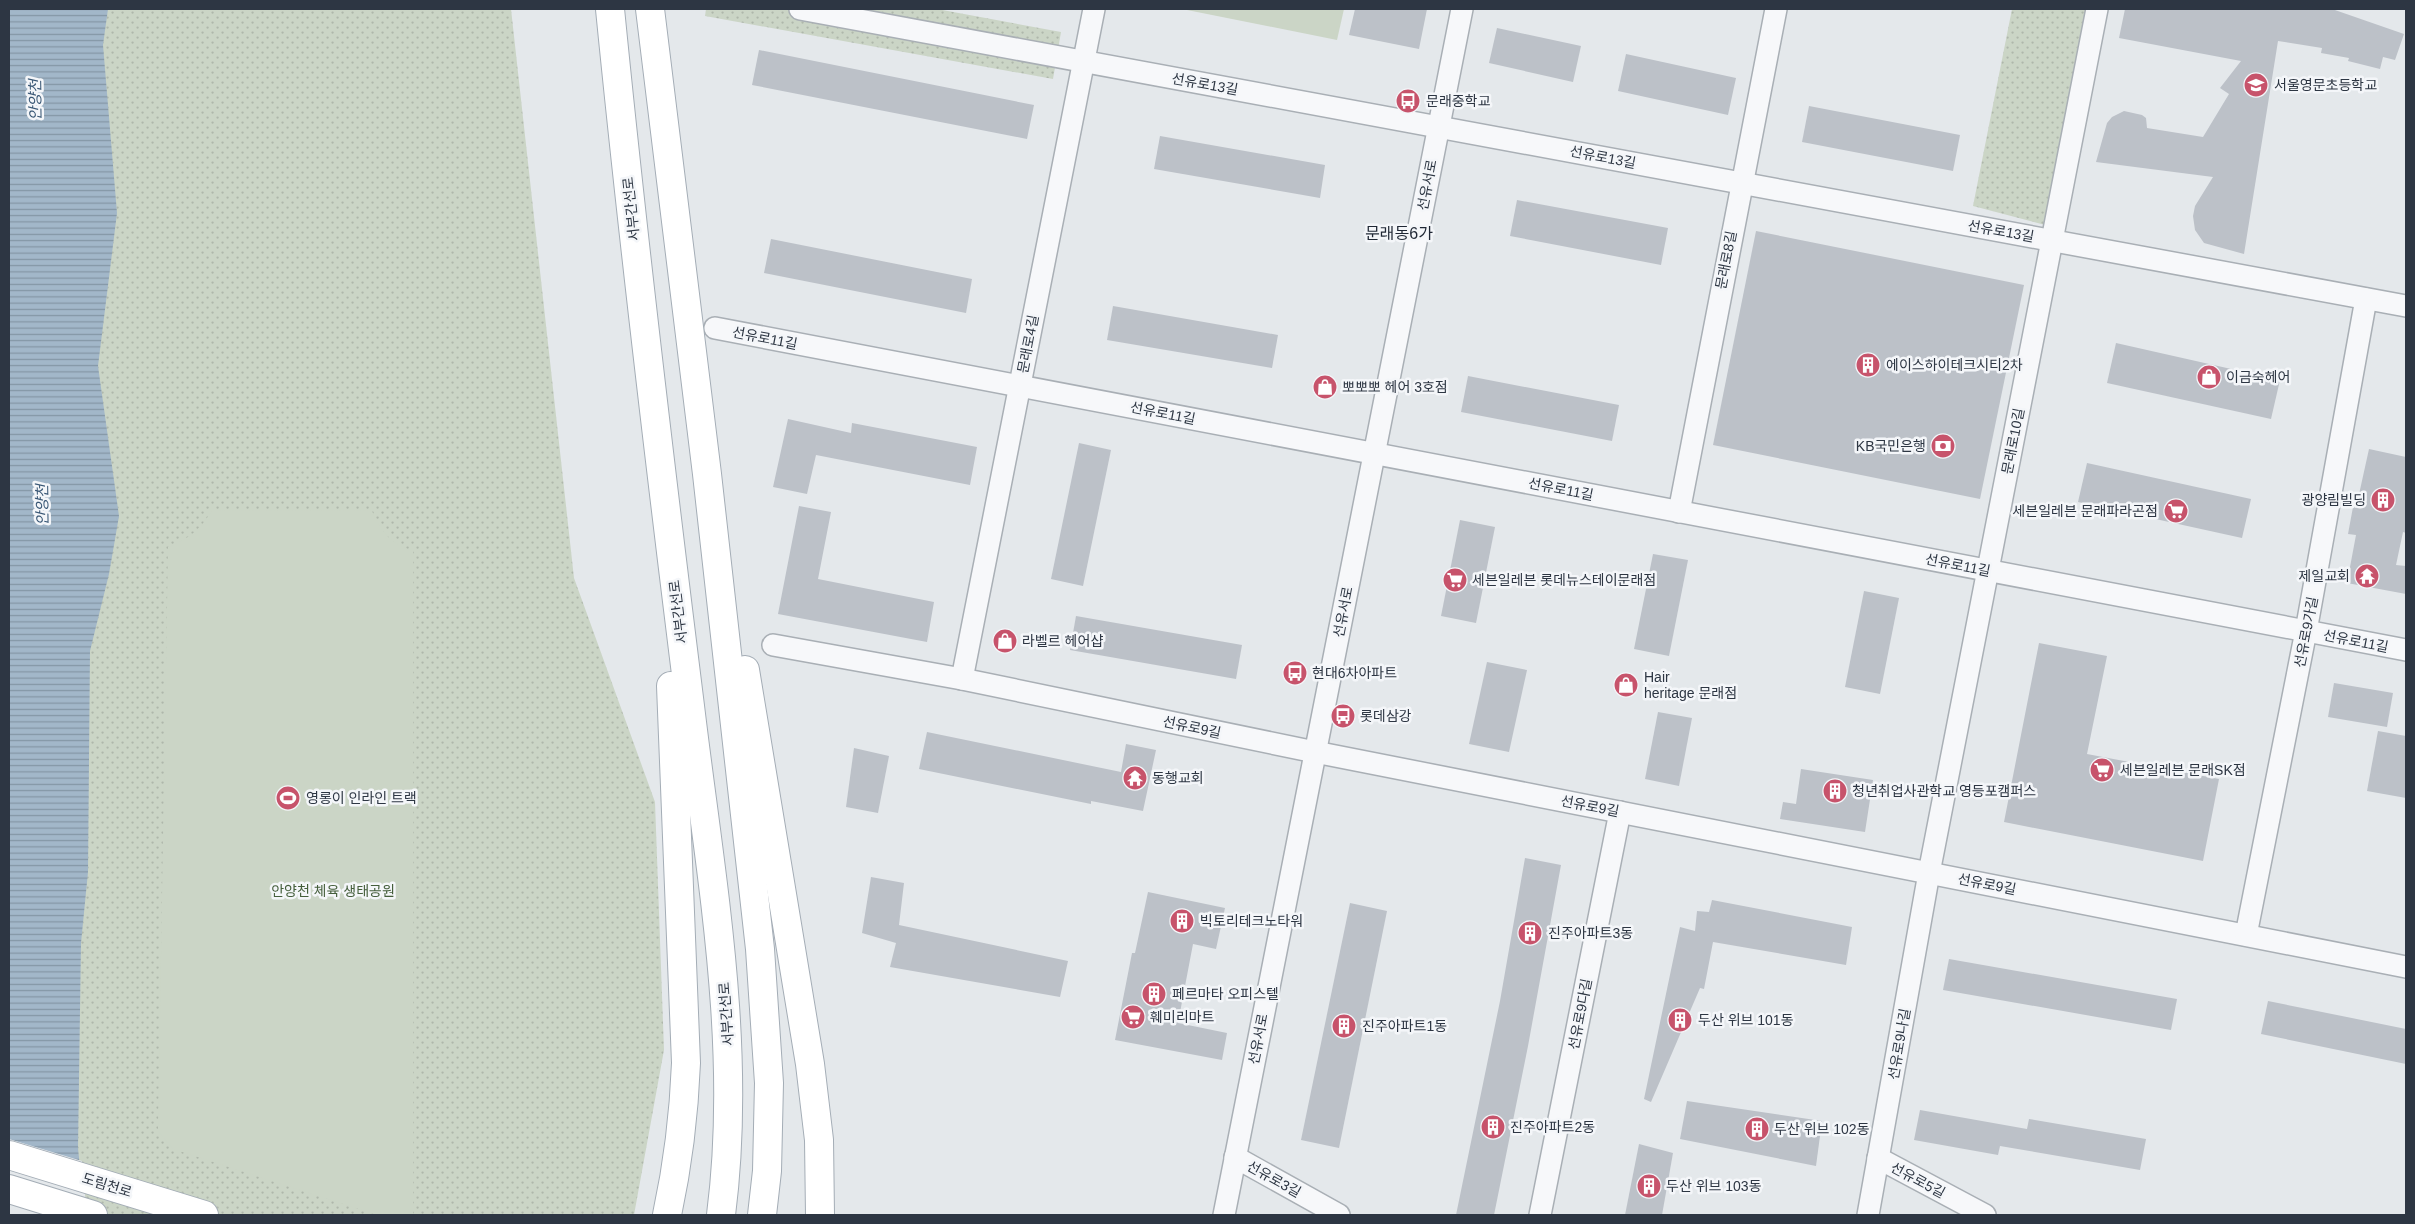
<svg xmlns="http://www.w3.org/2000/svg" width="2415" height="1224" font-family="Arial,'Noto Sans KR',sans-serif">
<defs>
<pattern id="park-dots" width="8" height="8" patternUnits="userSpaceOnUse" patternTransform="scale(1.25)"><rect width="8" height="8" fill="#cbd5c6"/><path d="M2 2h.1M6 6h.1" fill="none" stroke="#afb7ab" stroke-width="1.8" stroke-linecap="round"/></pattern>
<pattern id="water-rules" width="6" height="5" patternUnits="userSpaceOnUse" patternTransform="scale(1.25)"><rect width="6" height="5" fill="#a2b7c9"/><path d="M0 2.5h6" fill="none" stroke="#8496a5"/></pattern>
</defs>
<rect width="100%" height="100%" fill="#e4e8eb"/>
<!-- park -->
<g fill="url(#park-dots)">
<polygon points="9,9 511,9 574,578 655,802 664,1050 634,1215 9,1215"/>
<polygon points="706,9 937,9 1061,32 1053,79 705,16"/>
<polygon points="2012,9 2088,9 2045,225 1973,206"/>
</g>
<!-- pitch -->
<g fill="#cbd5c6">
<polygon points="1182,9 1344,9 1337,40"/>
<path d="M212,510L372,511C383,534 389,542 413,551V1215H377L173,1149L158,1131L168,547C189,539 201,529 212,510Z"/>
</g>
<!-- water -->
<polygon fill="url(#water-rules)" points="9,9 108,9 103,45 117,213 98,366 119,516 109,574 90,651 88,872 81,943 78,1148 84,1207 9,1215"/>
<!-- pier -->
<polygon fill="#e4e8eb" points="9,1139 82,1161 86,1206 99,1215 9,1215"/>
<!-- building -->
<g fill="#bcc1c8">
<polygon points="1355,9 1427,9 1419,49 1349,35"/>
<polygon points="2125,9 2332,9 2404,34 2395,60 2383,57 2380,69 2348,61 2349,58 2321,53 2322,48 2278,41 2244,254 2204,243 2195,230 2193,216 2195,206 2213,177 2096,162 2107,123 2112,117 2124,111 2142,115 2146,118 2147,128 2203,137 2229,94 2220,88 2241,61 2119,38"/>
<polygon points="1497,28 1581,46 1573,82 1489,63"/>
<polygon points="759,50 1034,105 1027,139 752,85"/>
<polygon points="1626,54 1736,78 1728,115 1618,91"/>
<polygon points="1809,106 1960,135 1953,171 1802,142"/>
<polygon points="1160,136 1325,165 1320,198 1154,169"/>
<polygon points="1517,200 1668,228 1661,265 1510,236"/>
<polygon points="1756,231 2024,285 1980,499 1713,445"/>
<polygon points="771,239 972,279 966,313 764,273"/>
<polygon points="1113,306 1278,335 1272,368 1107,340"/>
<polygon points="2116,343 2280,380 2271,419 2107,383"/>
<polygon points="1468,376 1619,405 1612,441 1461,412"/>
<polygon points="788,419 851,433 852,423 977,447 970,485 816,455 807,494 773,487"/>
<polygon points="1079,443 1111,450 1083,586 1051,579"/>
<polygon points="2369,449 2406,457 2406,533 2403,532 2396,565 2406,566 2406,594 2347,583 2356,535 2348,534 2353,507 2356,508"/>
<polygon points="2087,463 2251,499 2242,538 2078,502"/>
<polygon points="799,506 831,512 818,579 934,602 927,642 778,614"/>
<polygon points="1460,520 1495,527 1476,623 1441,616"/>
<polygon points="1653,554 1688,560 1669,656 1634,649"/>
<polygon points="1864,591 1899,598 1880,694 1845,687"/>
<polygon points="1076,616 1242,645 1236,679 1070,650"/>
<polygon points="2039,643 2107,656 2087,754 2219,779 2203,861 2004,822"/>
<polygon points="1487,662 1527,670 1509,752 1469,744"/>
<polygon points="2334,683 2393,693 2387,727 2328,717"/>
<polygon points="1658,712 1692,718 1679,786 1645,779"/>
<polygon points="2378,731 2406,736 2406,798 2367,791"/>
<polygon points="927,732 1121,772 1126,744 1156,750 1143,811 1091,801 1091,804 919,769"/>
<polygon points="854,748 889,756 878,813 846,807"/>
<polygon points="1801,769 1873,780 1865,832 1780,819 1783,802 1796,804"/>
<polygon points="1525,858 1561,865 1528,1046 1494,1215 1456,1215 1500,1001"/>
<polygon points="871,877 904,883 899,925 1068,961 1060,997 890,967 896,943 862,933"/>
<polygon points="1148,892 1225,908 1216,949 1193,944 1178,1023 1227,1033 1222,1060 1115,1040 1132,953 1135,953"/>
<polygon points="1712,900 1852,927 1846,965 1713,942 1704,989 1700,988 1651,1102 1644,1099 1680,927 1695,931 1697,911 1709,912"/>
<polygon points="1350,903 1387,911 1339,1148 1301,1140"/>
<polygon points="1949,959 2177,999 2171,1030 1943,990"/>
<polygon points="2268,1001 2406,1029 2406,1064 2261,1034"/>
<polygon points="1687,1101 1822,1121 1816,1166 1680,1139"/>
<polygon points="1920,1110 2027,1129 2029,1119 2146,1139 2140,1170 2000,1146 1998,1155 1914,1140"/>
<polygon points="1639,1144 1673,1153 1662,1215 1625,1215"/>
</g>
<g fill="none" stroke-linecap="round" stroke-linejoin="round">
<defs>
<g id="minor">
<polyline points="800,9 2406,306"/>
<polyline points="715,328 2406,650"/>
<polyline points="1679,512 1776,9"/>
<polyline points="773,645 962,679 1315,752 2406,967"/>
<polyline points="962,679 1094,9"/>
<polyline points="2246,935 2306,631 2366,299"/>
<polyline points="1235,1157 1339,1215"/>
<polyline points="1878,1158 1985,1215"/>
<polyline points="1224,1215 1462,9"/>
<polyline points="1540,1215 1620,812"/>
<polyline points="1868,1215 1929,873 2097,9"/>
</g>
<g id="major">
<path d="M610,9C633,241 661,474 690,706C710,874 743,1045 721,1215"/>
<polyline points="650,9 707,474 760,949 769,1083 767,1171 762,1215"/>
<polyline points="745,670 810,1064 819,1140 820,1215"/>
<polyline points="9,1155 204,1215"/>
<polyline points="9,1189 93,1215"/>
<path d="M667,1215C678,1164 684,1114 686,1063L671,686"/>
</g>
</defs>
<!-- minor casing -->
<use href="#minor" stroke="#a9afb5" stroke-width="24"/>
<!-- major casing -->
<use href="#major" stroke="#a4adb6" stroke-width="30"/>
<!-- minor -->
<use href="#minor" stroke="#f7f8fa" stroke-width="21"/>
<!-- major -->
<use href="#major" stroke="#fff" stroke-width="28"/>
</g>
<!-- icons -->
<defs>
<symbol id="school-disc" viewBox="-11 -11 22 22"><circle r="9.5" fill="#c7536b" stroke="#f4f6f9"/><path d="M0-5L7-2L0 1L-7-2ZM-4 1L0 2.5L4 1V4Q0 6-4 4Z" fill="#fff"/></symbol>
<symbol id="bus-disc" viewBox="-11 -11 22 22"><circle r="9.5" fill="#c7536b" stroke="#f4f6f9"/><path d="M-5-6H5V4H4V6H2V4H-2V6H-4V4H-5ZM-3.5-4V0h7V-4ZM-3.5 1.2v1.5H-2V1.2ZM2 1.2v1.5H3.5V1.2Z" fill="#fff"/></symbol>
<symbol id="building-disc" viewBox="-11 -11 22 22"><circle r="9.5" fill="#c7536b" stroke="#f4f6f9"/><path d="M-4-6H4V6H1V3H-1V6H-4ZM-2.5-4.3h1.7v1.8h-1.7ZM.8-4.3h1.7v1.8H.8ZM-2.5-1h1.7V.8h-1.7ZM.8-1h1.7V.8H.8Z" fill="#fff"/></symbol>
<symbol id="shop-disc" viewBox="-11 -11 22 22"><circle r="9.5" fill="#c7536b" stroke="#f4f6f9"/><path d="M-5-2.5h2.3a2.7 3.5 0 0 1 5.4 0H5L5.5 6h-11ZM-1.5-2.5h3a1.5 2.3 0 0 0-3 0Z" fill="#fff"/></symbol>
<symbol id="bank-disc" viewBox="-11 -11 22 22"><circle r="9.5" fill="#c7536b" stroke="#f4f6f9"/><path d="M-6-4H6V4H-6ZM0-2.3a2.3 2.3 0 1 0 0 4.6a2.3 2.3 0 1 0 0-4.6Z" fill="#fff"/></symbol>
<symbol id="supermarket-disc" viewBox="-11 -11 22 22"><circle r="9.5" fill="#c7536b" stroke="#f4f6f9"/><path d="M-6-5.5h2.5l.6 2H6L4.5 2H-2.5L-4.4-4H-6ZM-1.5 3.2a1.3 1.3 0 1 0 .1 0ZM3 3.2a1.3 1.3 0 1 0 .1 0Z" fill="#fff"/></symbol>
<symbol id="temple-disc" viewBox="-11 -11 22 22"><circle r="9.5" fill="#c7536b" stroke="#f4f6f9"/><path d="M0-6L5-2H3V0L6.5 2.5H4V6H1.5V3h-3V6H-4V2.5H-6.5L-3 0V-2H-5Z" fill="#fff"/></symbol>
<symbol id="stadium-disc" viewBox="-11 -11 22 22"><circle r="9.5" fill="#c7536b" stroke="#f4f6f9"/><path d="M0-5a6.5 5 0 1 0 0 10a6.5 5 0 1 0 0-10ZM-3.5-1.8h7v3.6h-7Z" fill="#fff"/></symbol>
</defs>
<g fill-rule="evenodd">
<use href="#school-disc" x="2242" y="71" width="28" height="28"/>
<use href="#bus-disc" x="1394" y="87" width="28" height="28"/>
<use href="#building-disc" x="1854" y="351" width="28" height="28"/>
<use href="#shop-disc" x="2195" y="363" width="28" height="28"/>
<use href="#shop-disc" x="1311" y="373" width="28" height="28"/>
<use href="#bank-disc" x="1929" y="432" width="28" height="28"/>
<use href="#building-disc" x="2369" y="486" width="28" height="28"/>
<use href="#supermarket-disc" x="2162" y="497" width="28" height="28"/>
<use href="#temple-disc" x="2353" y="562" width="28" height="28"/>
<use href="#supermarket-disc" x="1441" y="566" width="28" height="28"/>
<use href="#shop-disc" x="991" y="627" width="28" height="28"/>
<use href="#bus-disc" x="1281" y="659" width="28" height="28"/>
<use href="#shop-disc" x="1612" y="671" width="28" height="28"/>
<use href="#bus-disc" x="1329" y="702" width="28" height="28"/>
<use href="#supermarket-disc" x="2088" y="756" width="28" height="28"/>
<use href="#temple-disc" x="1121" y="764" width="28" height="28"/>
<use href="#building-disc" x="1821" y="777" width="28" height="28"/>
<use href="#stadium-disc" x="274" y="784" width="28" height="28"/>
<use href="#building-disc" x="1168" y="907" width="28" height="28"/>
<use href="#building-disc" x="1516" y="919" width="28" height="28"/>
<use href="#building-disc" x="1140" y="980" width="28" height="28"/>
<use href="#supermarket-disc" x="1119" y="1003" width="28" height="28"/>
<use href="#building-disc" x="1666" y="1006" width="28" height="28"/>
<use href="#building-disc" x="1330" y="1012" width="28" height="28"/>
<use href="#building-disc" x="1479" y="1113" width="28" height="28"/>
<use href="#building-disc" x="1743" y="1115" width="28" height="28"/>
<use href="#building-disc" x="1635" y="1172" width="28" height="28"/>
</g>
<g text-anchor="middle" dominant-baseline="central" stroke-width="5" stroke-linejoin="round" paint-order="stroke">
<!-- street labels -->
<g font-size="14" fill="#2d3643" stroke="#f4f6f9">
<text transform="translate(1205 84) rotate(10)">선유로13길</text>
<text transform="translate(1603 157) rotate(11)">선유로13길</text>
<text transform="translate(1427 185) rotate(-79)">선유서로</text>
<text transform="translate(631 209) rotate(-96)">서부간선로</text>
<text transform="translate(2001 231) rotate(10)">선유로13길</text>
<text transform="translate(1726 260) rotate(-79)">문래로8길</text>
<text transform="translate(765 338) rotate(11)">선유로11길</text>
<text transform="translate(1028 344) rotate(-79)">문래로4길</text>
<text transform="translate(1163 413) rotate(11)">선유로11길</text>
<text transform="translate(2013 441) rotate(-79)">문래로10길</text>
<text transform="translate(1561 489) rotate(11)">선유로11길</text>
<text transform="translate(1958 565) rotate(11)">선유로11길</text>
<text transform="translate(678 612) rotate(-97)">서부간선로</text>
<text transform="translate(1343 612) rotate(-79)">선유서로</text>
<text transform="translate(2306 632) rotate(-79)">선유로9가길</text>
<text transform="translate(2356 641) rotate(11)">선유로11길</text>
<text transform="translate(1192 727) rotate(12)">선유로9길</text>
<text transform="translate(1590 806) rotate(11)">선유로9길</text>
<text transform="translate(1987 884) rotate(11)">선유로9길</text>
<text transform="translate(726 1014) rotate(-94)">서부간선로</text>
<text transform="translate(1580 1014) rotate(-79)">선유로9다길</text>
<text transform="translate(1258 1039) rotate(-79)">선유서로</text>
<text transform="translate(1899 1044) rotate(-80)">선유로9나길</text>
<text transform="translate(1274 1179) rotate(29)">선유로3길</text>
<text transform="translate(1918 1180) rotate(28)">선유로5길</text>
<text transform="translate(107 1185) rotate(17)">도림천로</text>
</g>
<!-- poi labels -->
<g font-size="14" fill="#2d3643" stroke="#f4f6f9" text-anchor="start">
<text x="2274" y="85">서울영문초등학교</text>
<text x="1426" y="101">문래중학교</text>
<text x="1886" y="365">에이스하이테크시티2차</text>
<text x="2226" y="377">이금숙헤어</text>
<text x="1342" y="387">뽀뽀뽀 헤어 3호점</text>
<text x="1926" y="446" text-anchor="end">KB국민은행</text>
<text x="2366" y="500" text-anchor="end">광양림빌딩</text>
<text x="2158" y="511" text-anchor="end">세븐일레븐 문래파라곤점</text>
<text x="2350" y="576" text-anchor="end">제일교회</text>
<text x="1472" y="580">세븐일레븐 롯데뉴스테이문래점</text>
<text x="1022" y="641">라벨르 헤어샵</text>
<text x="1312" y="673">현대6차아파트</text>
<text x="1644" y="677">Hair<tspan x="1644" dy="16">heritage 문래점</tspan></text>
<text x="1360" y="716">롯데삼강</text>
<text x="2120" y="770">세븐일레븐 문래SK점</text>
<text x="1152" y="778">동행교회</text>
<text x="1852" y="791">청년취업사관학교 영등포캠퍼스</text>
<text x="306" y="798">영롱이 인라인 트랙</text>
<text x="1200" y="921">빅토리테크노타워</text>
<text x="1548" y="933">진주아파트3동</text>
<text x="1172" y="994">페르마타 오피스텔</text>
<text x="1150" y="1017">훼미리마트</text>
<text x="1698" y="1020">두산 위브 101동</text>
<text x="1362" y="1026">진주아파트1동</text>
<text x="1510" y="1127">진주아파트2동</text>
<text x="1774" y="1129">두산 위브 102동</text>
<text x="1666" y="1186">두산 위브 103동</text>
</g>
<!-- park labels -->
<g font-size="14" fill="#445e3b" stroke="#f4f6f9">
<text x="333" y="891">안양천 체육 생태공원</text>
</g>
<!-- water labels -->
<g font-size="15" font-style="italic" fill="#395775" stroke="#f4f6f9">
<text transform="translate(35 100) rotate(-91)">안양천</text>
<text transform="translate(42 505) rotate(-91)">안양천</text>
</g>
<!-- quarter labels -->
<g font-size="16" fill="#1f2734" stroke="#f4f6f9">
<text x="1399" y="233">문래동6가</text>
</g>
</g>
<!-- border -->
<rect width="2415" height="1224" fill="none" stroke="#2d3643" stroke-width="20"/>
</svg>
